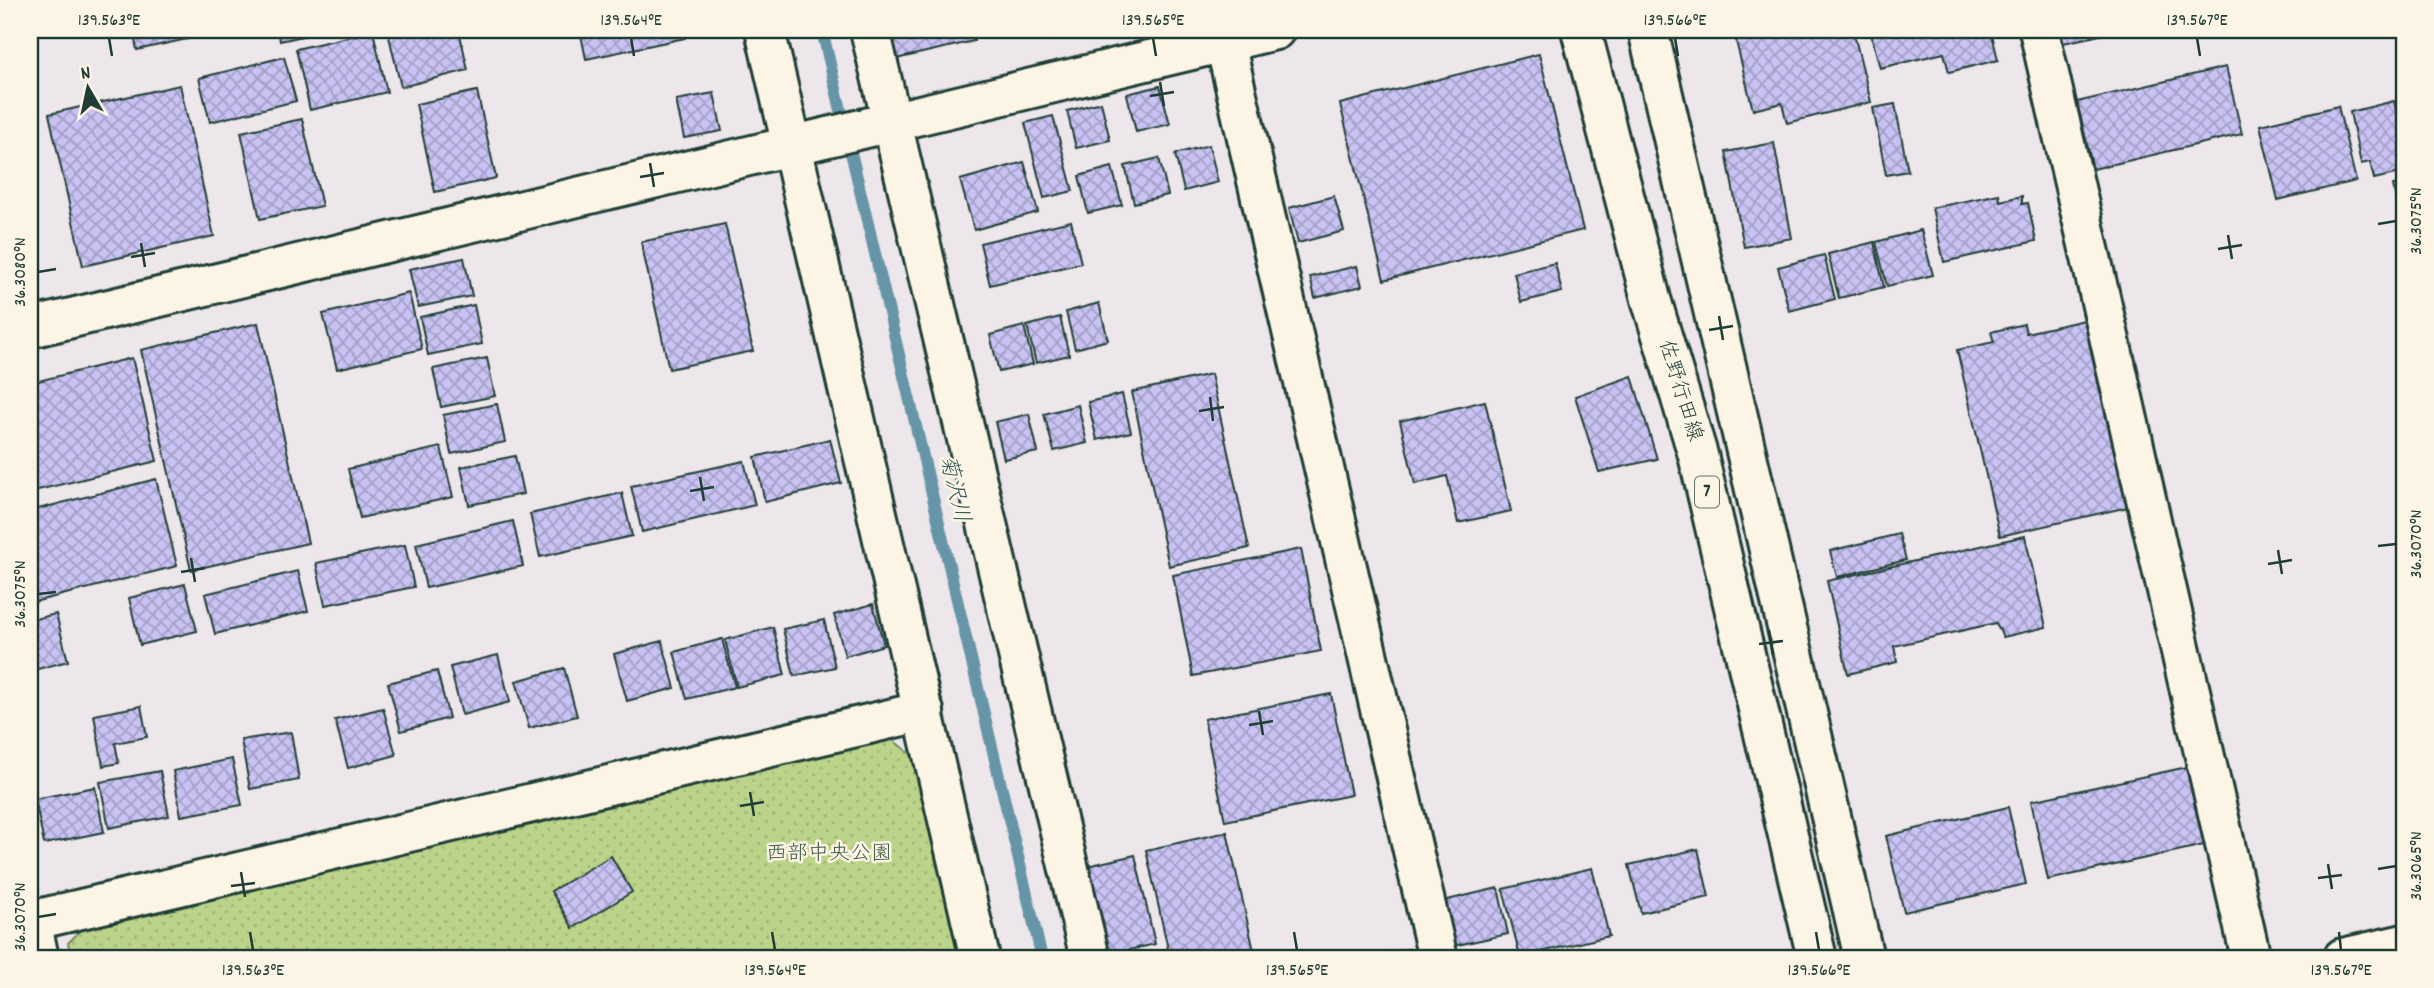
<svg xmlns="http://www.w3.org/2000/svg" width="2434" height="988" font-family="Dekko,'Klee One',sans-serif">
<defs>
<pattern id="park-dots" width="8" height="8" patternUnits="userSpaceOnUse" patternTransform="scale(1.75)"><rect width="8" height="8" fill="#bcd38a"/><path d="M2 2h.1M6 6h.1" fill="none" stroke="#a1b678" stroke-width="1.8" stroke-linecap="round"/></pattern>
<pattern id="building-cross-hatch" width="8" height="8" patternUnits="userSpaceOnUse" patternTransform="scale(1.75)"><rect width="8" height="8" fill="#c9c2f4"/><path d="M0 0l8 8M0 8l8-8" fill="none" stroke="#a39fc6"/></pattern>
</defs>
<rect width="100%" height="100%" fill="#ede6ea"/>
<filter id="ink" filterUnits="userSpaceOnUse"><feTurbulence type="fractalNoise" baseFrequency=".0143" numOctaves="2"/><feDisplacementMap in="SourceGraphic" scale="14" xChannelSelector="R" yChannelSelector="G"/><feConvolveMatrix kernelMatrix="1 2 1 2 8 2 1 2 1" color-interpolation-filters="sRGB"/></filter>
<g filter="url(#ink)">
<!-- park -->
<polygon fill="url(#park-dots)" stroke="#6e885f" stroke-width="2" points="889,737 912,755 959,958 72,958 68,943 89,922"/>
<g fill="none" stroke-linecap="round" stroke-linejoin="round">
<!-- stream -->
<polyline stroke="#6695a8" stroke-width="12" points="822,30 1042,958"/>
</g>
<!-- building -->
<g fill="url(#building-cross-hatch)" stroke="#1f3d34" stroke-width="2">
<polygon points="133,30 228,30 137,50"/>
<polygon points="278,30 330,30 280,41"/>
<polygon points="397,30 459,30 468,70 401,87 388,32"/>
<polygon points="580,30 683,30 685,38 586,59"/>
<polygon points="889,30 971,30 974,41 896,59"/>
<polygon points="1051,30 1097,30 1053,40"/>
<polygon points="1765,30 1853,30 1871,102 1787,123 1782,103 1753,110 1735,37"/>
<polygon points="1870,30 1991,30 1998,60 1949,72 1944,53 1880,68"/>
<polygon points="2060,30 2123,30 2063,43"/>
<polygon points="373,31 387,92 310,110 296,49"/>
<polygon points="1539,54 1583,230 1384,280 1340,104"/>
<polygon points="284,57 296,101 210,122 199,78"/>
<polygon points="2226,67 2242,134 2093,169 2077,102"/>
<polygon points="180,85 214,236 83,266 49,114"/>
<polygon points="1160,86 1170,124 1136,132 1127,94"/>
<polygon points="477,91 496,178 435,192 416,104"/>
<polygon points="714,93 722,131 684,138 676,100"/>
<polygon points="2394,101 2404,146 2404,172 2374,179 2370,162 2361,164 2350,112"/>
<polygon points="1101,102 1110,140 1076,148 1067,111"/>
<polygon points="1895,104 1908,171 1886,175 1873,108"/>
<polygon points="2338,106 2356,181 2278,200 2260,125"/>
<polygon points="1053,116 1073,191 1044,198 1025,123"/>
<polygon points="302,119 322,206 260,219 241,132"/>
<polygon points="1774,143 1792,238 1744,247 1726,152"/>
<polygon points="1209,145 1218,182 1184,191 1175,154"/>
<polygon points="1159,158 1168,195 1134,203 1125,166"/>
<polygon points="1024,162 1038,212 974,230 960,180"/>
<polygon points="1112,167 1122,205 1088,213 1079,176"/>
<polygon points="2404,183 2404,223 2401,224 2393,185"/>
<polygon points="1999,194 2000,201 2022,196 2022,204 2028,203 2036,241 1944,262 1932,208"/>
<polygon points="1334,196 1344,231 1298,243 1289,208"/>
<polygon points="1071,221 1081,263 990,285 980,243"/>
<polygon points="725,224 753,351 669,369 641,242"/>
<polygon points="1921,230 1933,275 1887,286 1876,242"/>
<polygon points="1874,242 1884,287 1839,298 1828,254"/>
<polygon points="1824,255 1835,299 1789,311 1778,267"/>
<polygon points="464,258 472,296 418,307 409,269"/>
<polygon points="1555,263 1562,292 1521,302 1514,273"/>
<polygon points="1357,266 1362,286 1315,298 1310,277"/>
<polygon points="409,293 422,349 337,369 323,314"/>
<polygon points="1099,303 1108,340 1075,349 1066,312"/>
<polygon points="474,305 482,344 428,355 420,317"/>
<polygon points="1060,317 1069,355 1036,363 1027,326"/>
<polygon points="2085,320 2128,507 2000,536 1957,350 1994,342 1991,332 2024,324 2026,333"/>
<polygon points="258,323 308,543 191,570 141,350"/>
<polygon points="1024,326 1033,364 999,372 990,335"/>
<polygon points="132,358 157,461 30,492 30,383"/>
<polygon points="487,358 495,396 441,407 433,369"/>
<polygon points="1211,374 1249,548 1169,566 1132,392"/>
<polygon points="1632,376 1657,459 1599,472 1575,396"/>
<polygon points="1122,394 1131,432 1097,440 1088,402"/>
<polygon points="1485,401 1511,511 1458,523 1447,476 1415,484 1400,421"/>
<polygon points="497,404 505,442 451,454 443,415"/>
<polygon points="1078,405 1087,443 1054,451 1044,414"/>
<polygon points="1029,414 1038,452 1004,459 995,422"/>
<polygon points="830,439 841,483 765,502 755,457"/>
<polygon points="441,447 453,497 360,518 348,469"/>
<polygon points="515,456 523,494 469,505 461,467"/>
<polygon points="744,461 755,505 642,532 631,486"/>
<polygon points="156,479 177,566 30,603 30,511"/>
<polygon points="622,493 632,536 540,557 530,514"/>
<polygon points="513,521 523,566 426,588 416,544"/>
<polygon points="1899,534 1906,560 1837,577 1830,551"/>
<polygon points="2025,536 2046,627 2003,637 1996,623 1894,646 1897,662 1848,674 1827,581"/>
<polygon points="405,545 414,587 325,605 316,563"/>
<polygon points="1301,549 1321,651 1193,676 1173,575"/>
<polygon points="298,571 308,611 215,634 205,594"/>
<polygon points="185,584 197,631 140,645 129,598"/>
<polygon points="873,604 884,645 845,656 834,615"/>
<polygon points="56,614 68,661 30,671 30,620"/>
<polygon points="824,620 835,667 794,676 783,629"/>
<polygon points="773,627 785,675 737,687 725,640"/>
<polygon points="722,639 735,687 687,699 674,652"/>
<polygon points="662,641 675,688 627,701 614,654"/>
<polygon points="498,655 510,702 462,715 450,667"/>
<polygon points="564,668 577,716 529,728 516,681"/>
<polygon points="437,671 449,718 401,731 388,683"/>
<polygon points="1331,694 1351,795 1225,821 1204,719"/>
<polygon points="141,706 147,737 115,743 119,763 103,766 94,715"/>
<polygon points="383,708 396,755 348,768 335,720"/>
<polygon points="291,732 299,780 250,789 241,740"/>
<polygon points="232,759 242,805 181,816 173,771"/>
<polygon points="2187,767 2204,845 2048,880 2031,801"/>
<polygon points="160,771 169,816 109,828 100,782"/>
<polygon points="95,787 104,832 44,844 35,799"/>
<polygon points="2008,807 2026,884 1904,912 1886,836"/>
<polygon points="1227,832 1254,951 1220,958 1170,958 1146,850"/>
<polygon points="1698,849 1709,897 1641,913 1629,865"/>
<polygon points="1135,855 1155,944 1108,955 1087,866"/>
<polygon points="611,856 632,892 573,928 551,891"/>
<polygon points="1592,868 1609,936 1520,957 1503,889"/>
<polygon points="1498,888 1508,934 1453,946 1443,901"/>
<polygon points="1409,949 1411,958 1373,958 1372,955"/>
</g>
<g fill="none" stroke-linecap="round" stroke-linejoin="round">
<defs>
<g id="minor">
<polyline points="765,30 980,958"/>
<polyline points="870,30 1090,958"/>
<polyline points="1222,30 1438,958"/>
<polyline points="2039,30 2251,958"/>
<polyline points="30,328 1275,30"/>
<polyline points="30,916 39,958"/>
<polyline points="30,921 924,711"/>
<polyline points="2343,958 2404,944"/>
</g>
<g id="major">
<polyline points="1581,30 1651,299 1698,455 1817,958"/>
<polyline points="1648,30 1864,958"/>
</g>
</defs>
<!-- minor casing -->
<use href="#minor" stroke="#1f3d34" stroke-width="44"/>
<!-- major casing -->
<use href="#major" stroke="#1f3d34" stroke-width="44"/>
<!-- minor -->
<use href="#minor" stroke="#fcf5e5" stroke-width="38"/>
<!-- major -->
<use href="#major" stroke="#fcf5e5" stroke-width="38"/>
</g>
</g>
<!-- ticks -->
<path fill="none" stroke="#1f3d34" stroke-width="2.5" d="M109,38L112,56M631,38L634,56M1153,38L1156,56M1675,38L1678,56M2197,38L2200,56M1160,82L1164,106M1150,96L1174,92M650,163L654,187M640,177L664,173M2378,224L2396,221M2228,235L2232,259M141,243L145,267M2218,249L2242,245M131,257L155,253M38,272L56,269M1719,316L1723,340M1709,330L1733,326M1210,397L1213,421M1199,411L1224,407M700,477L704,501M690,491L714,487M2378,546L2396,544M2278,550L2282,574M191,558L195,582M2268,564L2292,560M181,572L205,568M38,594L56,592M1769,630L1773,655M1759,644L1783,641M1259,711L1263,735M1249,725L1273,721M750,792L754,816M740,806L764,802M2328,864L2332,889M2378,869L2396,866M241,872L245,897M2318,878L2342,875M231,886L255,883M38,917L56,914M250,932L253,950M772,932L775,950M1294,932L1297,950M1816,932L1819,950M2339,932L2341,950"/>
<g text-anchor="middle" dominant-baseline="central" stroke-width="5" stroke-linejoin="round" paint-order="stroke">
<!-- shield labels -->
<rect fill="#fcf5e5" stroke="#617469" stroke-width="2" x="1695" y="476.5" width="24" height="31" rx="5"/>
<g font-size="19" font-weight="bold" fill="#1f3d34">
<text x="1707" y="492">7</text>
</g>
<!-- street labels -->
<g font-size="21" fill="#1f3d34" stroke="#fcf5e5">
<text transform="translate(1679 391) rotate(73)">佐野行田線</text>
</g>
<!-- park labels -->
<g font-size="21" fill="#3e5b45" stroke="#fcf5e5">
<text x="829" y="855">西部中央公園</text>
</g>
<!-- water labels -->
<g font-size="23" font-style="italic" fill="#375a5b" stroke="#fcf5e5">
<text transform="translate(953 489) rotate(77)">菊沢川</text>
</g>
</g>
<!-- margin -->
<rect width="2434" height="988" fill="none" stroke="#fcf5e5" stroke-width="77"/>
<!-- north arrow -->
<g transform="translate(88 88) rotate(351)" stroke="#fcf5e5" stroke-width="5" paint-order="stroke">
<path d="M0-5L12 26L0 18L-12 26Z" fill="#1f3d34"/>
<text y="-10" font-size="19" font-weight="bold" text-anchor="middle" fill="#1f3d34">N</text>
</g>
<rect x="38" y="38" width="2358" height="912" fill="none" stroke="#1f3d34" stroke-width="2.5"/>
<g font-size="18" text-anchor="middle" fill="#1f3d34">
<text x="109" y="25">139.563°E</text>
<text x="631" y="25">139.564°E</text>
<text x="1153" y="25">139.565°E</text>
<text x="1675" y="25">139.566°E</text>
<text x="2197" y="25">139.567°E</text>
<text transform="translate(2415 221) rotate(-90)" y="6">36.3075°N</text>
<text transform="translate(19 272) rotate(-90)" y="6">36.3080°N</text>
<text transform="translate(2415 544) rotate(-90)" y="6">36.3070°N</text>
<text transform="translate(19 594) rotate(-90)" y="6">36.3075°N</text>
<text transform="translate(2415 866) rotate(-90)" y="6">36.3065°N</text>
<text transform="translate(19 917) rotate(-90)" y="6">36.3070°N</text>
<text x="253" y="975">139.563°E</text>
<text x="775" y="975">139.564°E</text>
<text x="1297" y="975">139.565°E</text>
<text x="1819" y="975">139.566°E</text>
<text x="2341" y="975">139.567°E</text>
</g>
</svg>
